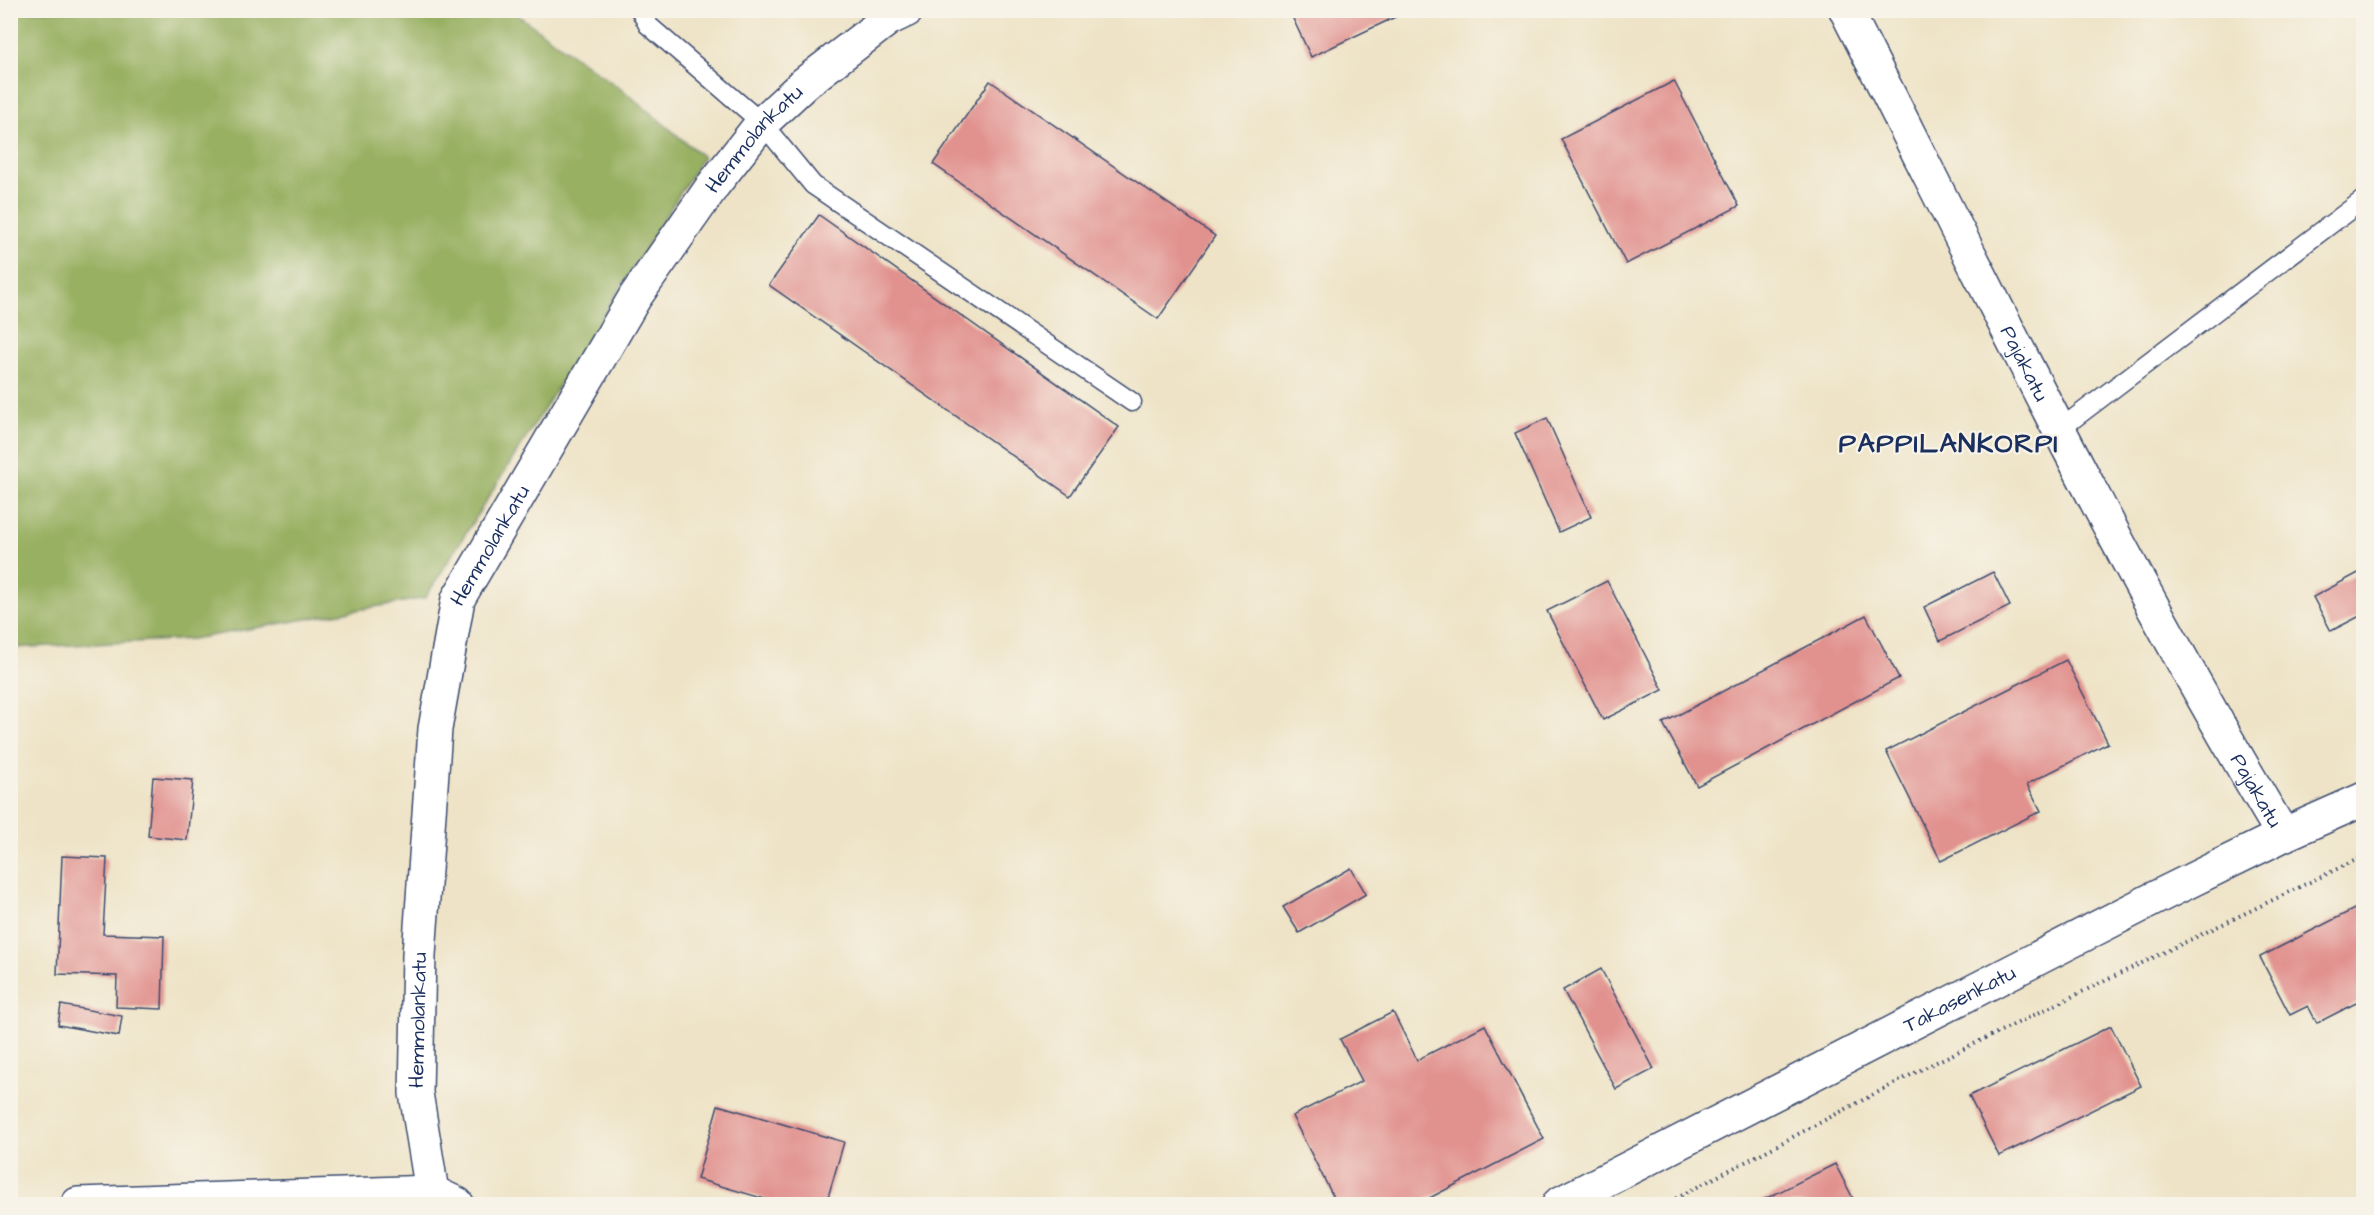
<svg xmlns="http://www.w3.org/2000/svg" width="2374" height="1215" font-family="'Architects Daughter',sans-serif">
<rect width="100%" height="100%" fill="#f7f3e8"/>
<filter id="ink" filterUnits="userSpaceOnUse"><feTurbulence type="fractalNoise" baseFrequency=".0167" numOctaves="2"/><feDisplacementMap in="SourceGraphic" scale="12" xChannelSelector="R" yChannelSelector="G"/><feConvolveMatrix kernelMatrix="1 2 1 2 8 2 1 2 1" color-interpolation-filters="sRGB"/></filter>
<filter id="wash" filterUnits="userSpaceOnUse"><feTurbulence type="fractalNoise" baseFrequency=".008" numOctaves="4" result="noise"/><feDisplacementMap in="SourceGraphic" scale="24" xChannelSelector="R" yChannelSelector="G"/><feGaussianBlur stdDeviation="1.35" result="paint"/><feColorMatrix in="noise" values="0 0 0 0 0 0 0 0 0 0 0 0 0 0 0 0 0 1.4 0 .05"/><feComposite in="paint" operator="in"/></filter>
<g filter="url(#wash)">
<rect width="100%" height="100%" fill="#eee3c6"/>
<!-- forest -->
<polygon fill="#98b062" stroke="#5a7060" stroke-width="1.5" points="10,11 512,11 629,95 703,157 425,598 193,639 11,648"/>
<g id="blocks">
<!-- building -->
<g fill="#e1918e">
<polygon points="1289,10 1410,10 1311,57"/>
<polygon points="990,81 1215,236 1158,319 933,164"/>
<polygon points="1674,81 1739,206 1626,264 1561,139"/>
<polygon points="819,215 1119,427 1070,496 769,285"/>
<polygon points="1547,418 1591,517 1559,532 1515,433"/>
<polygon points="2364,570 2364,614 2331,631 2313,597"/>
<polygon points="1993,572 2010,606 1940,641 1924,607"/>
<polygon points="1607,581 1663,690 1603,720 1547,611"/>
<polygon points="1866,615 1899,678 1697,786 1663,723"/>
<polygon points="2066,660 2108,743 2027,784 2041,811 1941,861 1886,751"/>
<polygon points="153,777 193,780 187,840 148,836"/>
<polygon points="62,856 107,858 103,934 164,936 162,1009 116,1007 117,976 57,974"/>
<polygon points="1351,868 1366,894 1299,933 1283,907"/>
<polygon points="2364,904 2364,999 2317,1023 2308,1006 2290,1015 2260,957"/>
<polygon points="1601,969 1654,1069 1616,1089 1563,990"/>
<polygon points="61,1005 122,1016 119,1036 58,1025"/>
<polygon points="1393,1012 1417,1060 1485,1025 1544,1139 1418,1204 1337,1204 1292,1116 1362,1081 1340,1039"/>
<polygon points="2111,1026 2141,1086 1999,1156 1969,1096"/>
<polygon points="718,1105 844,1142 826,1204 782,1204 697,1179"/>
<polygon points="1835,1164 1856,1204 1755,1204"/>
</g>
</g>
</g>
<g filter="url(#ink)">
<use href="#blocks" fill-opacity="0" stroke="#3b4a6e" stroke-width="1.5"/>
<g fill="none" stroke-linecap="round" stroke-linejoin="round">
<defs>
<g id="service">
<polyline points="640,10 648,25 762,123 813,185 1132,402"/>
<polyline points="2060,429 2364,199"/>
</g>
<g id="minor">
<path id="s1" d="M1846,10C1987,287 2123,569 2283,835"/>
<polyline points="78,1204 432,1192"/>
<path id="s2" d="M457,1204L432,1192L416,1093L419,955L435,729L458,599L635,297L714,184L762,123L805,83L888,19L907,10"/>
</g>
<g id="tertiary">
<path id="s3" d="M1559,1204L2165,893L2283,835L2364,799"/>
</g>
</defs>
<!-- service casing -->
<use href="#service" stroke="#3b4a6e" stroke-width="21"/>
<!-- minor casing -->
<use href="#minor" stroke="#3b4a6e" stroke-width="36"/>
<!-- tertiary casing -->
<use href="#tertiary" stroke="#3b4a6e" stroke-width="36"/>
<!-- path -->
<polyline stroke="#3b4a6e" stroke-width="4" stroke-dasharray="1.5 4.5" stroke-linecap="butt" points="1665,1204 1924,1068 2364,856"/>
<!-- service -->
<use href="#service" stroke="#fff" stroke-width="18"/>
<!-- minor -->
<use href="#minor" stroke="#fff" stroke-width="33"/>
<!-- tertiary -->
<use href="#tertiary" stroke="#fff" stroke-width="33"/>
</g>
</g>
<g text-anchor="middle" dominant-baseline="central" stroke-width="4.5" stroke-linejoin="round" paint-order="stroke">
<!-- street labels -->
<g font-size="21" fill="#1b2f5e" stroke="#f7f3e8">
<text stroke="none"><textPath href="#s2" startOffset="1173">Hemmolankatu</textPath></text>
<text stroke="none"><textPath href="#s1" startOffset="396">Pajakatu</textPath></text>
<text stroke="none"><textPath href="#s2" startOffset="687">Hemmolankatu</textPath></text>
<text stroke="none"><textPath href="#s1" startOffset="882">Pajakatu</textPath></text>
<text stroke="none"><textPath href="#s3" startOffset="450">Takasenkatu</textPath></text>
<text stroke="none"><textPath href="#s2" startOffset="201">Hemmolankatu</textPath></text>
</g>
<!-- district labels -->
<g font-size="27" font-weight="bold" letter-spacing="1.5" fill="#1b2f5e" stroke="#f7f3e8">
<text x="1949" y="444">PAPPILANKORPI</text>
</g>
</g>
<!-- margin -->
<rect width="2374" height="1215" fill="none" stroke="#f7f3e8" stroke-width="36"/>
</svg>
